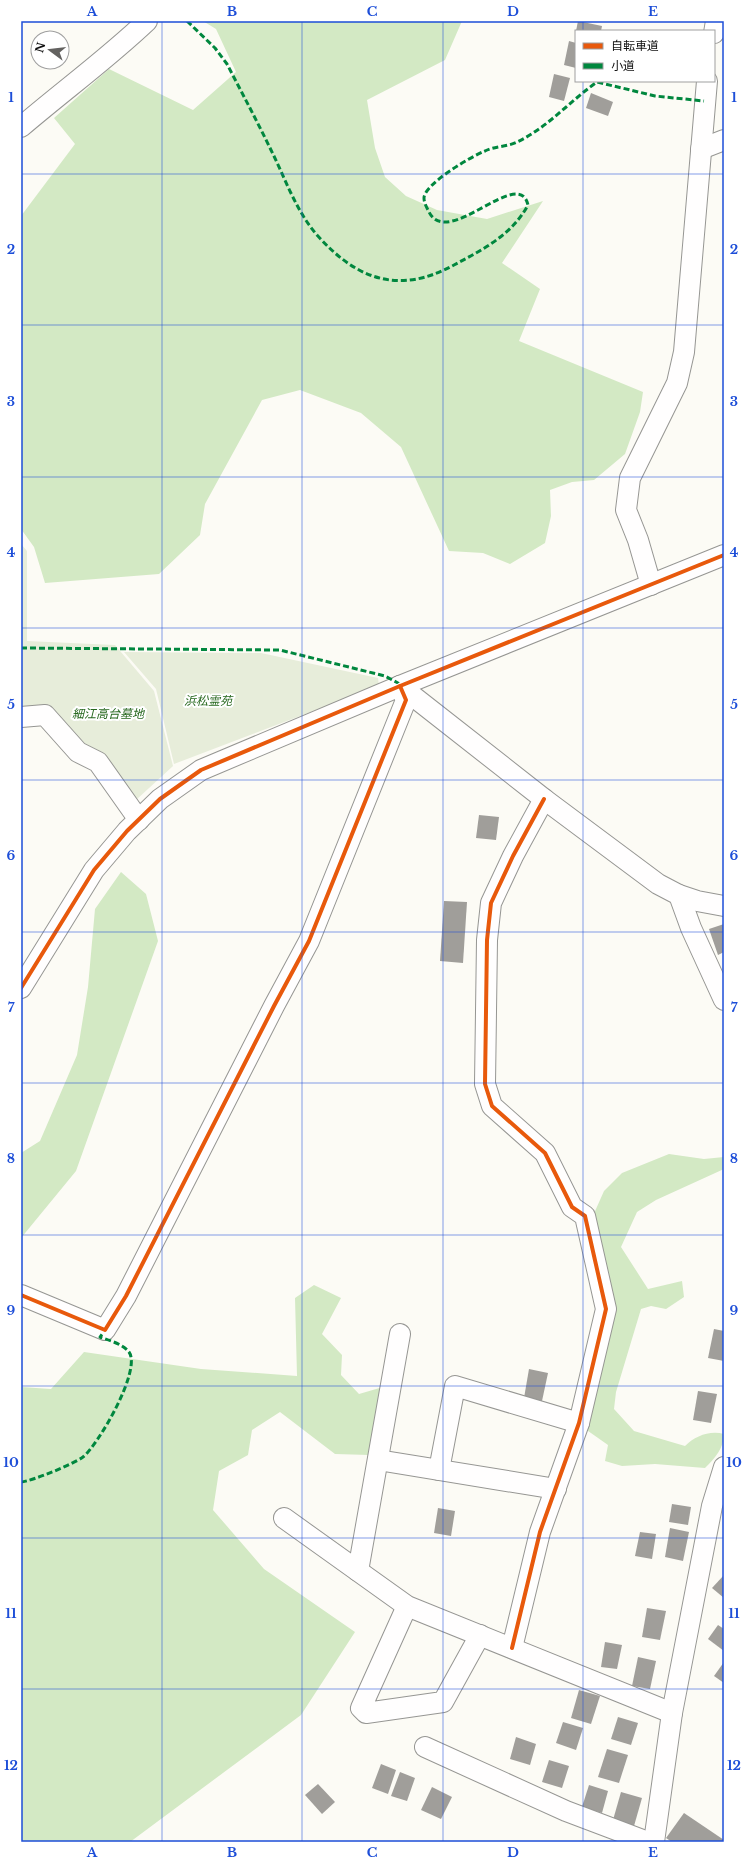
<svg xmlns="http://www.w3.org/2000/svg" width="745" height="1863" font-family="'Libre Baskerville','Noto Sans JP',serif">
<rect width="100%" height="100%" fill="#fcfbf5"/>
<!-- forest -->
<g fill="#d3e9c4">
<polygon points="203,21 462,21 445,60 367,100 375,148 385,177 406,196 437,210 487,219 543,201 502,263 540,289 519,341 643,392 640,412 625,454 594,480 572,482 550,490 551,516 545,543 510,564 483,553 449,551 401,447 361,413 300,390 262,400 205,504 200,535 159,574 45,583 34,547 21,529 21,216 75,144 54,118 109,69 193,110 236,72 216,29"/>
<polygon points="121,872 146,894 158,941 76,1171 21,1238 21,1153 40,1141 77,1055 88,987 95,909"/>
<path d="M669,1154L704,1159L724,1157V1169L656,1200L637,1212L621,1247L648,1289L682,1281L684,1297L666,1309L651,1306L641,1309L616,1392L614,1409L634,1431L685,1446C695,1436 710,1430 724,1434C724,1448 715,1458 705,1468L655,1464L622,1466L605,1461L608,1445L581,1426L592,1388L612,1291L592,1218L604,1191L622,1173Z"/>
<polygon points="314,1285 341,1298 322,1334 342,1355 341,1375 359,1394 383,1387 369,1455 335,1454 280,1412 252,1430 248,1455 219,1471 213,1510 264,1569 355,1632 301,1715 130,1842 21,1842 21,1387 51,1389 84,1352 201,1369 297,1376 295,1298"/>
</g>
<!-- cemetery -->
<g fill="#e7edda">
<polygon points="21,544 27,551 27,641 115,645 154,691 173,766 124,811 95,762 51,720 21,720"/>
<polygon points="124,652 261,653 378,678 379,686 174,764 156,689"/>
</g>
<!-- building -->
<g fill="#a09e9a">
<polygon points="578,21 602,26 601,31 576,31"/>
<polygon points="569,41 576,43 576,68 564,65"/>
<polygon points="554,74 570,78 564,101 549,97"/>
<polygon points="591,93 613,102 608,116 586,108"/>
<polygon points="479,815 499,817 496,840 476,838"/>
<polygon points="444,901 467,902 463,963 440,961"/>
<polygon points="724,924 724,952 718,955 709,929"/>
<polygon points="714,1329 724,1331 724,1361 708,1358"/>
<polygon points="529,1369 548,1373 542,1401 524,1398"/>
<polygon points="698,1391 717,1394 711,1423 693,1420"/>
<polygon points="672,1504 691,1507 688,1525 669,1522"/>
<polygon points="438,1508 455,1511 451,1536 434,1533"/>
<polygon points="670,1528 689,1532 683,1561 665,1557"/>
<polygon points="640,1532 656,1534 652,1559 635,1556"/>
<polygon points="724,1575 724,1598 712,1588"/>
<polygon points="647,1608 666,1611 660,1640 642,1637"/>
<polygon points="718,1625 724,1629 724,1651 708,1639"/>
<polygon points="605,1642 622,1645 617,1669 601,1667"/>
<polygon points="638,1657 656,1661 650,1689 632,1686"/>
<polygon points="724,1662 724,1683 714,1676"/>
<polygon points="579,1690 600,1696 591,1724 571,1718"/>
<polygon points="618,1717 638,1723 631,1745 611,1739"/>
<polygon points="563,1722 583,1728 576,1750 556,1743"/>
<polygon points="516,1737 536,1744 530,1765 510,1759"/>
<polygon points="607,1749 628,1755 619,1783 598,1777"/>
<polygon points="549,1760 569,1766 562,1788 542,1782"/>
<polygon points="381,1764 396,1770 388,1794 372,1788"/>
<polygon points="400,1772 415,1778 407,1801 391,1796"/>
<polygon points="318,1784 335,1802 322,1814 305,1795"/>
<polygon points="589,1785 608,1791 602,1813 582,1807"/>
<polygon points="432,1787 452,1797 441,1819 421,1810"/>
<polygon points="621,1792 642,1798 634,1826 613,1820"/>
<polygon points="684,1813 724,1840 723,1842 672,1842 666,1838"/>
</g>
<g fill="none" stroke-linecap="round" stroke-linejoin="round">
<defs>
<g id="minor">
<polyline points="714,33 716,21"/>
<path d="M21,127C63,91 107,59 147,21"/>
<polyline points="701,149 724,140"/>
<polyline points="651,585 638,540 626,510 630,478 677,383 684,352 707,81"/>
<polyline points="400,686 544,799 658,884 679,895 691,928 724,1000"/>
<polyline points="21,717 45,715 78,752 98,762 139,820"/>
<polyline points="679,895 697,901 724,906"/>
<polyline points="21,988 94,870 127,831 160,799 201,770 400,686 724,555"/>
<polyline points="21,1295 105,1330 126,1296 274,1006 309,941 406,700 400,686"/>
<polyline points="378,1460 556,1489"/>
<polyline points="439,1470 455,1386 579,1423"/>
<polyline points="284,1518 407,1606 672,1713"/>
<polyline points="358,1571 400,1334"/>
<polyline points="407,1606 361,1708 366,1713 443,1702 480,1635"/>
<polyline points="512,1648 540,1532 579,1423 606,1309 585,1216 572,1207 545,1153 492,1106 485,1084 487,940 491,903 513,856 544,799"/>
<polyline points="425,1747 566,1811 648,1842"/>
<polyline points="654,1842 672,1713 712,1506 724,1467"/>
</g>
</defs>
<!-- minor casing -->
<use href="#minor" stroke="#969693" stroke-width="22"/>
<!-- minor -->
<use href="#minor" stroke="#fffefe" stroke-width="20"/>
<!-- quiet -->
<g stroke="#00873e" stroke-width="3" stroke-dasharray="6 3" stroke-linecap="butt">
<path d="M187,21L215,48L227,64C242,93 257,121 271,150C285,178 296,211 317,235C357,280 399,295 454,265C482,250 512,235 528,205C519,165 448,250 429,212C427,208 424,203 424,198C424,184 472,156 485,151C495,146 507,147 517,142C547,128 570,101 597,82L655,96L704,101"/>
<polyline points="21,648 280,650 385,676 398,683 400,686"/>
<path d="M21,1482C32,1481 74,1464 83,1457C98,1445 142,1370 129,1352C123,1344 108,1340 100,1337L105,1330"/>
</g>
<defs>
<g id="cycleway">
<polyline points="21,988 94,870 127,831 160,799 201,770 400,686 724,555"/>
<polyline points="21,1295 105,1330 126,1296 274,1006 309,941 406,700 400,686"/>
<polyline points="512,1648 540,1532 579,1423 606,1309 585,1216 572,1207 545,1153 492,1106 485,1084 487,940 491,903 513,856 544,799"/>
</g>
</defs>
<!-- cycleway casing -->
<use href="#cycleway" stroke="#fff" stroke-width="6"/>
<!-- cycleway -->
<use href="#cycleway" stroke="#e8590c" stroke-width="4"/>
</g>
<!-- grid -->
<path fill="none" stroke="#1d4ed8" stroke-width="1" stroke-opacity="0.55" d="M162,21V1842M302,21V1842M443,21V1842M583,21V31M583,81V1842M21,174H724M21,325H724M21,477H724M21,628H724M21,780H724M21,932H724M21,1083H724M21,1235H724M21,1386H724M21,1538H724M21,1689H724"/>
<g text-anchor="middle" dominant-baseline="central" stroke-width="4" stroke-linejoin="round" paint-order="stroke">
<!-- park labels -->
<g font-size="12" font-style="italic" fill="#27681f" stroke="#fff">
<text x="208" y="700">浜松霊苑</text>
<text x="108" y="713">細江高台墓地</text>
</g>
</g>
<!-- border -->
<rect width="745" height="1863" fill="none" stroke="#ffffff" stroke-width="44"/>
<!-- legend -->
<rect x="575" y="30" width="140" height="52" fill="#ffffff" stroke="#9f9f9f"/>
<rect x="583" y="43" width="20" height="6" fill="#e8590c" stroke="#9f9f9f"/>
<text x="611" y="50" font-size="12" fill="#101010">自転車道</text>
<rect x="583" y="63" width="20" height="6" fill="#00873e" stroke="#9f9f9f"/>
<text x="611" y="70" font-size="12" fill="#101010">小道</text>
<!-- north arrow -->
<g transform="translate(50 50) rotate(285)"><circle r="19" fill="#ffffff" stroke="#9f9f9f"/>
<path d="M0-3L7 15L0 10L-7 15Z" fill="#636260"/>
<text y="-6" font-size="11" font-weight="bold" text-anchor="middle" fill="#101010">N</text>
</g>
<rect x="22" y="22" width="701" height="1819" fill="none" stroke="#1d4ed8" stroke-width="1.5"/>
<g font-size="13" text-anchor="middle" font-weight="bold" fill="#1d4ed8">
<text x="92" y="16">A</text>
<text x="232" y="16">B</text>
<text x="372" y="16">C</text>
<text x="513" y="16">D</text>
<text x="653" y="16">E</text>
<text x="11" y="102">1</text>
<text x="734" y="102">1</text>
<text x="11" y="254">2</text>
<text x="734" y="254">2</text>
<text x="11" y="406">3</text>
<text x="734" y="406">3</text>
<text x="11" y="557">4</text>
<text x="734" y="557">4</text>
<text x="11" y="709">5</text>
<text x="734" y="709">5</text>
<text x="11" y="860">6</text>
<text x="734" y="860">6</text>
<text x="11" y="1012">7</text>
<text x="734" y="1012">7</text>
<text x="11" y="1163">8</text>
<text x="734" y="1163">8</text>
<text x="11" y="1315">9</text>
<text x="734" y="1315">9</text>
<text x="11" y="1467">10</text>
<text x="734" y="1467">10</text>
<text x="11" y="1618">11</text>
<text x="734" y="1618">11</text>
<text x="11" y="1770">12</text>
<text x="734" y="1770">12</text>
<text x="92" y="1857">A</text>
<text x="232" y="1857">B</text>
<text x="372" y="1857">C</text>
<text x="513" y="1857">D</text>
<text x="653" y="1857">E</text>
</g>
</svg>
